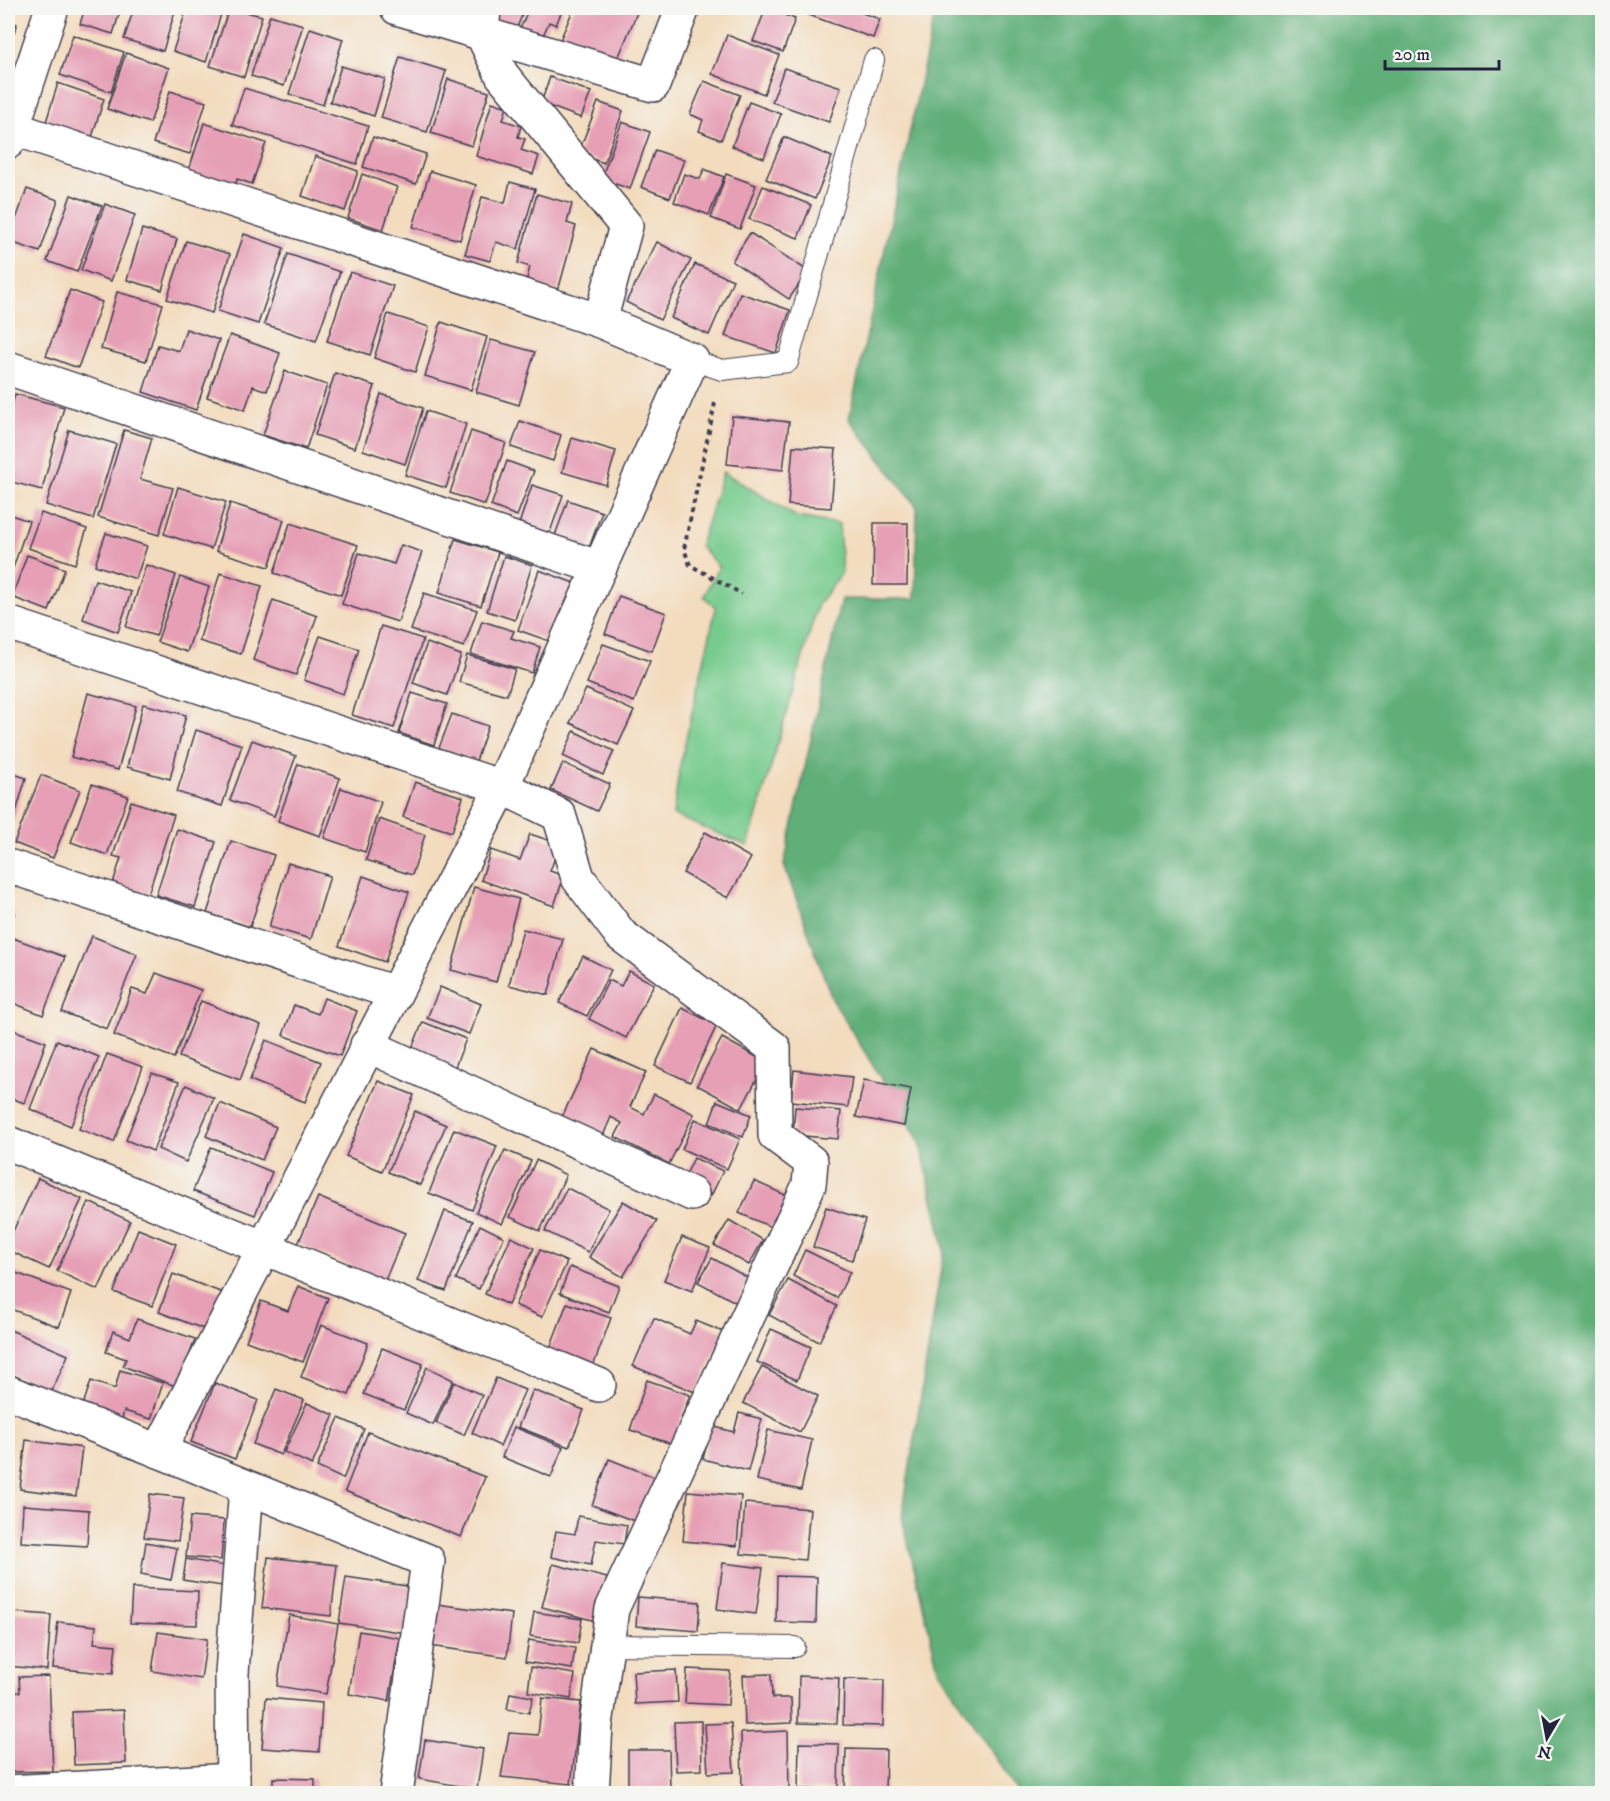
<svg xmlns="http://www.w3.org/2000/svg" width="1610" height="1801" font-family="'IM FELL DW Pica',serif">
<rect width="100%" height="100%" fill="#f6f6f2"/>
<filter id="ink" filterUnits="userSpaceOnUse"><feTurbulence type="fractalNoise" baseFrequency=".0167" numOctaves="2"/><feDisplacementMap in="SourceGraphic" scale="12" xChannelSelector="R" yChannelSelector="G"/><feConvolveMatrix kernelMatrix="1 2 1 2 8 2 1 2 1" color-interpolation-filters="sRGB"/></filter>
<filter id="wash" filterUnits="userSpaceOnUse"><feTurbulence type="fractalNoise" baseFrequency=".008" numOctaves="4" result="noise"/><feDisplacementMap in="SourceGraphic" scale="24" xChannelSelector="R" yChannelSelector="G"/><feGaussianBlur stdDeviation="1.35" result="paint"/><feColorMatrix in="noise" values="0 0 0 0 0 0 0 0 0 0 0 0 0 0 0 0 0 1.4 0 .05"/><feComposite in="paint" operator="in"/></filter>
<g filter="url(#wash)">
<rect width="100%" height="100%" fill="#f3dcbe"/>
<!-- green -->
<polygon fill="#77cb8e" stroke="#4c7664" stroke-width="1.5" points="723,472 797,517 839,524 842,573 818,604 748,846 673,815 680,765 716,608 704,596 719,567 700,546"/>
<!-- forest -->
<polygon fill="#61af79" stroke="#42685a" stroke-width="1.5" points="936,8 1602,8 1602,1793 1018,1793 938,1669 902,1517 944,1248 920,1142 832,999 784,865 841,599 915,599 917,507 849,419"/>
<g id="blocks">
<!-- building -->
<g fill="#e69fb5">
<polygon points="85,8 121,8 113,34 80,24"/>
<polygon points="134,8 176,8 163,51 124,39"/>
<polygon points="187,8 223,8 206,62 173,51"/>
<polygon points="229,8 262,16 244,77 210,66"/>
<polygon points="497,8 525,8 516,30 492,20"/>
<polygon points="529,8 563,8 556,25 549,22 542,38 520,29"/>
<polygon points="574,8 639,8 616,63 560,40"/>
<polygon points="766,8 795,19 783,52 753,41"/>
<polygon points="809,8 847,8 880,19 873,38 806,14"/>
<polygon points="270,15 303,25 284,86 251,76"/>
<polygon points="8,21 17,24 8,50"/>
<polygon points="310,28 343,39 323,105 289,94"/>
<polygon points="73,35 124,52 111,92 60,75"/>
<polygon points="727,35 779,55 764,94 712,74"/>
<polygon points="126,53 169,68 150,123 107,109"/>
<polygon points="400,57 446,71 427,132 381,118"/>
<polygon points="341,66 385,79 374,116 330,102"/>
<polygon points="784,68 841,87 829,122 772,102"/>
<polygon points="550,77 591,92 581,118 541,103"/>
<polygon points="448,79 489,92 472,146 431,133"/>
<polygon points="704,81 740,95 721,140 699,131 703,120 690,114"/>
<polygon points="58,83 104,99 91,140 45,125"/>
<polygon points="244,88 368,126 357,164 232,125"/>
<polygon points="170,91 206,102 190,154 153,143"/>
<polygon points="492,102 507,107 503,120 521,126 518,137 525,139 521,150 539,156 533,174 476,156"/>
<polygon points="598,102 623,111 604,163 578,154"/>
<polygon points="749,102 781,114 764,158 732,146"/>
<polygon points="622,122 650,132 630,189 601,179"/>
<polygon points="204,123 266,143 252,184 237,179 235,188 188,173"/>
<polygon points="373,137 426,154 416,184 363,167"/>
<polygon points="784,137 832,157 815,199 766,179"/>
<polygon points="655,150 684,160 670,198 641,187"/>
<polygon points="315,156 358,171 345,211 302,196"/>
<polygon points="704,169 724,177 709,215 674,202 684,174 700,179"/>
<polygon points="430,171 476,185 460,240 413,227"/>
<polygon points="362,174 397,187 383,230 348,218"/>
<polygon points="726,174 756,185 740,229 711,218"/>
<polygon points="510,182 535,189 518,249 496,242 490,261 465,254 482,197 505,203"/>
<polygon points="763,186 811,205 798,238 749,219"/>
<polygon points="27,189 58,200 40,252 8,241"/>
<polygon points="537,194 572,204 567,223 576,226 558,291 526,282 530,267 518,263"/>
<polygon points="71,195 102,206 77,272 47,261"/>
<polygon points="105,204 135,215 111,281 81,270"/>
<polygon points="142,229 177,239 162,290 127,280"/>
<polygon points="750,233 808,271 789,299 732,261"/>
<polygon points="244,234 284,248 258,324 218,311"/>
<polygon points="186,241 230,254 212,313 167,299"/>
<polygon points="657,242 691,260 660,320 626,302"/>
<polygon points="288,254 340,272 316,341 264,324"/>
<polygon points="695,264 733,280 709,335 671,318"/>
<polygon points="350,272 393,286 370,355 327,341"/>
<polygon points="70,290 102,302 78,368 46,356"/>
<polygon points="117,292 163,304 146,361 101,349"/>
<polygon points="740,293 790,310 776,353 725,336"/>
<polygon points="388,314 429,327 415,372 374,358"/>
<polygon points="441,322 487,337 471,390 425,376"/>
<polygon points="186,329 219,340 196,410 143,392 158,345 179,351"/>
<polygon points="230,335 280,353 267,391 253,386 245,410 207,397"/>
<polygon points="491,340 535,352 519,405 476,392"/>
<polygon points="285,371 327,385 306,449 263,435"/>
<polygon points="335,373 375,386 355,448 315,435"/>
<polygon points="15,394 64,407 42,490 8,481 8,421"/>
<polygon points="381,394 423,408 405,464 363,450"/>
<polygon points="426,411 466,424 446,488 405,475"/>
<polygon points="732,416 789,422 783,470 727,464"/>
<polygon points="520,421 561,435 553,461 511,447"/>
<polygon points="69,430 116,444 93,519 46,505"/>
<polygon points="124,430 152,438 140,479 173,488 159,535 98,517"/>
<polygon points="471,431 506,443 485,505 450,493"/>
<polygon points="572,438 616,451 606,485 562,472"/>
<polygon points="793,446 836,449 831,508 788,505"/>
<polygon points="507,461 534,471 517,516 491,506"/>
<polygon points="532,485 563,495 548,538 518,527"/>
<polygon points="178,487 226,502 211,549 164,534"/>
<polygon points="568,500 602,512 588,551 554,538"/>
<polygon points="230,503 284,520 269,567 216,551"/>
<polygon points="41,513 87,529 75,564 28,548"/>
<polygon points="8,514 29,521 8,583"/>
<polygon points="290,523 358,545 341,595 274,573"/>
<polygon points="874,523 908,523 907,585 873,585"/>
<polygon points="106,533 147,546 136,579 95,565"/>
<polygon points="455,539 498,552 481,606 439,593"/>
<polygon points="401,545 422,552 398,622 342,604 359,553 394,564"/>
<polygon points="27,555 65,569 49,611 12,597"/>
<polygon points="504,556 532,565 515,620 487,611"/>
<polygon points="146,565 176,575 156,636 126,627"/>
<polygon points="539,570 574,583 552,642 518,630"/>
<polygon points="220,573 262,586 241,654 199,641"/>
<polygon points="180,577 209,587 187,652 157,642"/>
<polygon points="95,580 131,592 118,632 83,619"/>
<polygon points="424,593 477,610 464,647 411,630"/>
<polygon points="619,596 666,613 652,651 605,634"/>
<polygon points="273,600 317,616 296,675 253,660"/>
<polygon points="482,621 514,631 511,638 540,647 532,673 471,654"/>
<polygon points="381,626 423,639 394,728 352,715"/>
<polygon points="320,636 359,649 343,694 304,680"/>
<polygon points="427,643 461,655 447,695 413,683"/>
<polygon points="603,644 650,661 634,702 587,683"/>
<polygon points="467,655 515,669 507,695 459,682"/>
<polygon points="586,689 634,711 618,745 570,723"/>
<polygon points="88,693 136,706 118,770 71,757"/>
<polygon points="412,693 447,704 434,745 399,733"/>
<polygon points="143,704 186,715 170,779 127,767"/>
<polygon points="452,714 488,726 476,761 439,748"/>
<polygon points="196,730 242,745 222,806 177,792"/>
<polygon points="574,731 614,751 603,775 563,756"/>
<polygon points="252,740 296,756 274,816 230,800"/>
<polygon points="563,763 610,784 597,811 551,790"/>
<polygon points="298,764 340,778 320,836 278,821"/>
<polygon points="8,772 26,778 14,819 8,817"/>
<polygon points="41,775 80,790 53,858 14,843"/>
<polygon points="415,782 463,797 452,832 403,817"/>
<polygon points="92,784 128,796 107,855 71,842"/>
<polygon points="341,788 381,802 365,852 324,838"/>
<polygon points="131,801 174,815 148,894 113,883 121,858 113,856"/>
<polygon points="379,819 425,835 412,875 366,860"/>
<polygon points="177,829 216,842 195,907 156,895"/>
<polygon points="705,832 751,858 728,898 683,873"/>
<polygon points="530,834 560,844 550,871 564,876 554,906 481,880 491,850 520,860"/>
<polygon points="231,841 274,855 250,927 207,913"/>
<polygon points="288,863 330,876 311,939 269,927"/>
<polygon points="363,876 409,892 385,962 339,946"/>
<polygon points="474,887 519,899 496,982 451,970"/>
<polygon points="8,909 15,912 8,932"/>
<polygon points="523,929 563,939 548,995 509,985"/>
<polygon points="92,936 137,954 107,1029 62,1012"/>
<polygon points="13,938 65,957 43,1015 8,1001 8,952"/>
<polygon points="583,956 611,970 587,1016 559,1003"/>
<polygon points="629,971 654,984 626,1038 589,1019 609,980 621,986"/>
<polygon points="156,973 201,990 174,1058 114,1035 132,989 147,994"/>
<polygon points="440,987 481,1004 469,1034 427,1018"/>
<polygon points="324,998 357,1011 340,1056 283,1035 294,1005 318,1014"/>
<polygon points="201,1001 261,1025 240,1080 179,1057"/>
<polygon points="682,1008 717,1025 690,1082 655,1066"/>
<polygon points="423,1022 466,1039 453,1072 409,1055"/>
<polygon points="8,1028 46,1042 24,1103 8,1097"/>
<polygon points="722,1038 766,1062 741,1109 697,1085"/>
<polygon points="57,1040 99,1057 71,1126 30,1109"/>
<polygon points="266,1040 321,1062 305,1102 250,1080"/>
<polygon points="594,1049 646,1072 630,1107 644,1114 654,1094 694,1114 669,1164 615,1137 622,1123 611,1117 603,1136 562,1117"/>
<polygon points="107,1054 143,1067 114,1142 79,1129"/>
<polygon points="794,1070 852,1077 848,1107 791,1101"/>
<polygon points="152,1073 179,1082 153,1151 126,1140"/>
<polygon points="864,1080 911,1089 904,1126 856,1117"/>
<polygon points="378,1081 414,1095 382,1171 346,1156"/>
<polygon points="186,1085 214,1098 186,1162 158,1149"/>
<polygon points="717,1101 751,1115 743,1137 709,1123"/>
<polygon points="220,1103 276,1127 262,1160 206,1136"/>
<polygon points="795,1107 841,1111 838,1139 793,1135"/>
<polygon points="415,1111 446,1125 420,1185 388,1172"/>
<polygon points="695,1119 740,1139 727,1169 682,1149"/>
<polygon points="454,1129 497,1146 472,1210 429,1193"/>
<polygon points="211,1147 272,1172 255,1215 193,1191"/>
<polygon points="505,1150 531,1161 502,1224 476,1212"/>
<polygon points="694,1158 723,1171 711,1196 682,1183"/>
<polygon points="536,1160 566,1175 540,1231 510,1217"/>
<polygon points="38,1178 82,1199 49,1269 8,1250 8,1242"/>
<polygon points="754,1181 792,1198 778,1230 739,1213"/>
<polygon points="567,1188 609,1209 588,1252 545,1231"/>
<polygon points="318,1197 405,1233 385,1280 298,1244"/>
<polygon points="623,1201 657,1221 623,1277 589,1257"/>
<polygon points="89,1202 130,1221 98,1290 57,1271"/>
<polygon points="826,1207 865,1220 852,1260 813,1247"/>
<polygon points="445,1211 473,1221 446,1291 418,1281"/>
<polygon points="729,1220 763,1240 749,1265 714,1245"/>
<polygon points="480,1225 504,1237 479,1289 456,1279"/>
<polygon points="138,1229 176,1244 152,1306 114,1292"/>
<polygon points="511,1237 534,1248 508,1305 485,1294"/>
<polygon points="682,1237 710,1248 692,1291 664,1280"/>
<polygon points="540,1250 567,1262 542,1317 515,1305"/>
<polygon points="805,1250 850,1272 837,1298 793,1276"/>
<polygon points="712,1258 750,1279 737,1303 698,1282"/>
<polygon points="570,1267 619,1286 609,1312 560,1293"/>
<polygon points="8,1270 71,1293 59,1327 8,1308"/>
<polygon points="173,1274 223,1293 209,1331 159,1312"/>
<polygon points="788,1280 837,1306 819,1342 769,1315"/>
<polygon points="298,1286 328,1298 303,1362 246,1341 261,1301 288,1311"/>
<polygon points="567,1303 611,1318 591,1372 547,1356"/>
<polygon points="654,1318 690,1334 696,1321 723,1332 697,1393 633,1366"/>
<polygon points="137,1319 195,1339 178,1387 123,1366 126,1359 106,1352 113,1331 130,1338"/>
<polygon points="321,1325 368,1343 349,1395 301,1377"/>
<polygon points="8,1329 68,1355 51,1393 8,1373"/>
<polygon points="771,1329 811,1347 797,1380 757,1362"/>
<polygon points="382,1348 423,1364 404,1410 364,1394"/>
<polygon points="427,1367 453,1380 433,1425 406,1413"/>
<polygon points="762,1367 818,1396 800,1432 743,1403"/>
<polygon points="120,1370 163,1383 151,1419 124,1411 121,1423 81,1411 91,1381 115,1389"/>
<polygon points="496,1378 525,1390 500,1446 472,1433"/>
<polygon points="647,1380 690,1395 672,1444 630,1430"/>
<polygon points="454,1382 482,1395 464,1435 436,1423"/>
<polygon points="215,1383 258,1400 235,1459 191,1442"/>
<polygon points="276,1389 304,1400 281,1455 253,1444"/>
<polygon points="533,1390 584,1410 569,1447 518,1427"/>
<polygon points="307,1403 334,1415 312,1465 284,1452"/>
<polygon points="739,1413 762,1419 748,1471 703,1459 711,1426 734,1432"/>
<polygon points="339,1418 364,1429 343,1479 317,1467"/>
<polygon points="514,1427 563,1447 551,1477 502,1457"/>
<polygon points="768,1430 812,1440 801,1490 757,1480"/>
<polygon points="368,1432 485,1477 461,1537 345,1491"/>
<polygon points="26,1440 82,1448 76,1496 20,1489"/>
<polygon points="609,1459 654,1477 637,1522 592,1505"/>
<polygon points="688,1491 741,1496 737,1546 683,1541"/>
<polygon points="150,1494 184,1498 178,1541 144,1537"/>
<polygon points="745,1503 810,1509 805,1560 741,1554"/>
<polygon points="23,1505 89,1510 87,1546 21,1542"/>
<polygon points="578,1516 627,1525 624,1544 596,1540 591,1565 551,1557 556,1531 575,1534"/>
<polygon points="190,1517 224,1520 221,1560 186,1557"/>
<polygon points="146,1542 177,1548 171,1580 141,1574"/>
<polygon points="268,1557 337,1565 331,1616 262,1608"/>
<polygon points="186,1559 225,1566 222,1586 183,1580"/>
<polygon points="723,1563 763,1568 756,1614 717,1609"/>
<polygon points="553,1564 607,1578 596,1621 542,1607"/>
<polygon points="777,1576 817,1577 816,1623 776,1622"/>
<polygon points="346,1577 413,1587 406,1633 339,1623"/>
<polygon points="132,1588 198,1591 197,1625 130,1623"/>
<polygon points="638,1597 700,1602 698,1631 636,1626"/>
<polygon points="436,1604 512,1614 507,1657 430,1646"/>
<polygon points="11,1612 51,1615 47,1670 8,1666"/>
<polygon points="534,1612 582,1619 578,1643 530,1636"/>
<polygon points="289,1615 338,1624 326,1694 277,1686"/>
<polygon points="58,1622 96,1626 94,1643 116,1645 113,1674 53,1668"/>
<polygon points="359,1631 400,1638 389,1701 349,1694"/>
<polygon points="158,1632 207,1639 201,1679 152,1671"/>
<polygon points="529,1640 575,1648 572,1669 525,1662"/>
<polygon points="531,1667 575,1674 571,1699 528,1692"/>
<polygon points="687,1669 730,1671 728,1705 685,1703"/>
<polygon points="676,1670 678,1702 635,1704 633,1672"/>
<polygon points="771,1674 772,1698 791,1698 792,1723 745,1725 743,1675"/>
<polygon points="49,1676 53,1771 8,1772 8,1693 20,1692 19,1677"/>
<polygon points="799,1676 839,1678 837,1724 798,1723"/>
<polygon points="844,1679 884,1680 883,1726 843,1725"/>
<polygon points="510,1693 533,1697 529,1713 507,1709"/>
<polygon points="266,1698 322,1703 319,1752 262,1748"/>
<polygon points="542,1698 581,1702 571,1784 501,1777 509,1733 538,1735"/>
<polygon points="124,1710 126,1763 74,1765 72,1712"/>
<polygon points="701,1721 702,1770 676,1771 674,1722"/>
<polygon points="731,1723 734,1772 708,1773 705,1724"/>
<polygon points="788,1731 789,1789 742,1791 741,1733"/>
<polygon points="425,1740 483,1749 477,1789 419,1779"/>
<polygon points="799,1743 839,1744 838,1790 798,1789"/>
<polygon points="846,1749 886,1750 885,1794 845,1794"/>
<polygon points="628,1750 669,1750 670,1788 628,1789"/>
<polygon points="273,1778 315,1779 315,1794 273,1794"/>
</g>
</g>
</g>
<g filter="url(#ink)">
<use href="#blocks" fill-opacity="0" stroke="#413e4f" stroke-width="1.5"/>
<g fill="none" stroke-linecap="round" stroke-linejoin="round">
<defs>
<g id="lane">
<polyline points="692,360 722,370 788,362 874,60"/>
<polyline points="607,1645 795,1647"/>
</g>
<g id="street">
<polyline points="397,8 653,85 683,8"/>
<polyline points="484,8 482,34 502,75 626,226 600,321"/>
<polyline points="12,128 600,321 692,360 502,787 159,1451"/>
<polyline points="8,142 52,8"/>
<polyline points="8,368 600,568"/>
<polyline points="8,623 502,787 559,815 578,878 621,935 774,1048 775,1135 811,1162 809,1185 612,1609 596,1725 592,1794"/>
<polyline points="8,866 395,993"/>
<polyline points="367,1045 692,1194"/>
<polyline points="8,1143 599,1385"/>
<polyline points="8,1392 159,1451 428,1561 396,1794"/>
<polyline points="8,1792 233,1780"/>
<polyline points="233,1794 232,1673 246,1487"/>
</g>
</defs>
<!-- lane casing -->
<use href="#lane" stroke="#413e4f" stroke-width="22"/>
<!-- street casing -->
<use href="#street" stroke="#413e4f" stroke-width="36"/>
<!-- path -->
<polyline stroke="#413e4f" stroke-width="4" stroke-dasharray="4.5 4.5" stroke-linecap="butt" points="715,403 684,549 690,565 742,594"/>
<!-- lane -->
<use href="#lane" stroke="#fff" stroke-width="20"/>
<!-- street -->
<use href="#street" stroke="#fff" stroke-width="33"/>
</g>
</g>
<!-- margin -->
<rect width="1610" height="1801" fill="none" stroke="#f6f6f2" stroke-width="30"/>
<!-- north arrow -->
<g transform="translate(1547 1738) rotate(190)" stroke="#f6f6f2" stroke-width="4.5" paint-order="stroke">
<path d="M0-4.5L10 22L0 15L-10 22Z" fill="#22223b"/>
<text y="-9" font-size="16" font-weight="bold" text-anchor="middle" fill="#22223b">N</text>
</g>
<!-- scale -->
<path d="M1385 60v9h114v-9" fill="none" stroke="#22223b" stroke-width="3"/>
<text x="1394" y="60" font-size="18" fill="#22223b" stroke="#f6f6f2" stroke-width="4.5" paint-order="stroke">20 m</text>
</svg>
